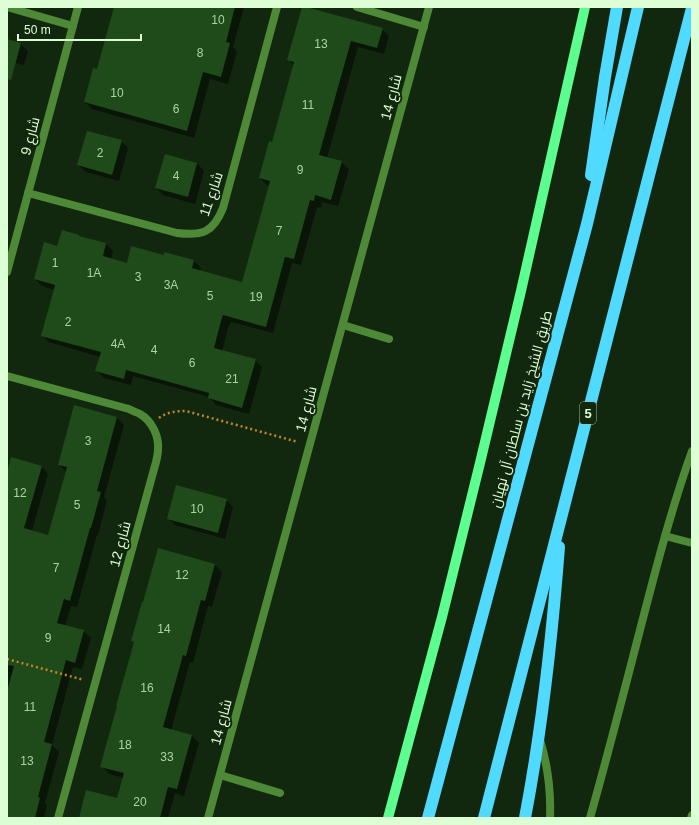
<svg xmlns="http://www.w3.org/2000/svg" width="699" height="825" font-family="Arial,Cairo,sans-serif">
<rect width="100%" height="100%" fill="#12280e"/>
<!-- shadow -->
<g fill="#0007">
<polygon points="115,7 244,7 233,47 237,51 228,84 210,79 194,138 92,109 85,102 98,70"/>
<polygon points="382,29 389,36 384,54 358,47 327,158 341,162 349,169 338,206 322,202 321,208 317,207 301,265 292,263 273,333 231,322 228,328 222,351 255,360 262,367 249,414 216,405 209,397 133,376 131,385 104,378 97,371 100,357 49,342 42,335 54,290 42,286 35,279 58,247 79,236 81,238 106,244 113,251 111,260 127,265 164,256 165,254 194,261 201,268 200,272 242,283 269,185 267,185 260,178 272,143 294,65 288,59"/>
<polygon points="7,41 21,44 28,51 24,65 7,61"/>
<polygon points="121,141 128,148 119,181 86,172 78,165"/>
<polygon points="197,163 204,171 195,204 163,195 156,188"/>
<polygon points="75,406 117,417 124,425 104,497 107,500 98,535 97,535 77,607 71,606 65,626 83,631 91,638 82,669 73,667 52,745 59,752 45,803 47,806 44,818 7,818 7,476 41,466 48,474 32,531 49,536 66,472 59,464"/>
<polygon points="226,500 233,507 225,539 175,525 168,518"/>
<polygon points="159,549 215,565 222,572 212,607 208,606 193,663 190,662 171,731 192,736 199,743 184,796 175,793 168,818 80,818 118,799 124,778 109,774 102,766 134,643 132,640 144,603"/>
</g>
<!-- building -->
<g fill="#1f4a19">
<polygon points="114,7 235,7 226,42 230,43 221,77 203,72 187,131 84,102 93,68 97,69"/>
<polygon points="302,7 306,7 383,28 377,48 351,41 319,155 342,161 331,200 315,195 314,201 310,200 294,259 285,257 266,327 223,315 221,321 214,348 256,359 242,408 208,398 209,393 126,370 124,379 95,371 101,352 41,336 55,285 34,279 44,242 57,246 62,230 79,235 79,236 106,243 103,256 127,263 131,246 164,255 164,252 194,260 192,268 242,282 270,181 259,178 269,141 272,142 294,62 287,60"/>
<polygon points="7,39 21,43 11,80 7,79"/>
<polygon points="87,131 122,140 112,175 77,165"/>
<polygon points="165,154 197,163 188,197 155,188"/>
<polygon points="74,405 117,417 97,491 101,492 91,528 90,528 70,601 64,599 57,623 84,630 75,663 66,660 44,742 52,744 38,797 40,798 35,818 7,818 7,691 14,666 7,665 7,473 11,457 42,466 24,528 48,535 67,467 58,465"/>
<polygon points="176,485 227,499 218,533 167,519"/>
<polygon points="158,548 215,564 205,601 201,600 186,656 183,655 163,727 192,735 177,789 168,787 160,818 79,818 86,790 117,798 124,773 100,767 117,706 116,706 134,642 131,641 142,602 143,602"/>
</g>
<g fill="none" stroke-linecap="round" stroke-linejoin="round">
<!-- path -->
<g stroke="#bf8729" stroke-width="2.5" stroke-dasharray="2 3" stroke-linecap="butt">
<path d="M159,418C167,412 176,411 186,411L298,442"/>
<polyline points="7,659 84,680"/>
</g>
<!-- service -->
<g stroke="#4d8937" stroke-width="8">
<polyline points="357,7 424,27"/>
<polyline points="343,325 389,339"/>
<polyline points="220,775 280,793"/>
</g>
<!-- minor -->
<g stroke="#4d8937" stroke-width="8">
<polyline points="7,7 73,26"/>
<path d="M28,193L177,233C202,236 213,233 223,208L277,7"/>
<polyline points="7,272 78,7"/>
<path d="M7,376L129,409C132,411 136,412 140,414C152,421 159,436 158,449C158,454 157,458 156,462L58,818"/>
<polyline points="665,536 692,543"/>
<polyline points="691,818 692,815"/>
</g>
<!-- tertiary -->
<g stroke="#4d8937" stroke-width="8">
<path d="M540,740C548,766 551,791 550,818"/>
<polyline points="208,818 429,7"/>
<path d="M590,818C605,765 619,711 633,657C651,588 668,518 692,451"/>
</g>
<!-- primary -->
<polyline stroke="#5cff8f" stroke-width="10" points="388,818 442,617 480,463 521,291 585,7"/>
<!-- motorway -->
<g stroke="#50daff" stroke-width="12">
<polyline points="591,175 605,77 617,7"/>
<polyline points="428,818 587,224 638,7"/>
<polyline points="484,818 692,8"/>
<path d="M525,818C542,729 552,638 559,547"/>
</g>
</g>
<g text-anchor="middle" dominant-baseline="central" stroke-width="4" stroke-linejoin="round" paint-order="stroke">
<!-- number labels -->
<g font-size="12" fill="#aed2a6">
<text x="218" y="20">10</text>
<text x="321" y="44">13</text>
<text x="200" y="53">8</text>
<text x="117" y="93">10</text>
<text x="308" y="105">11</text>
<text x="176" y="109">6</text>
<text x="100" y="153">2</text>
<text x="300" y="170">9</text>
<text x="176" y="176">4</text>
<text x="279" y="231">7</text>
<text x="55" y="263">1</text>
<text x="94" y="273">1A</text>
<text x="138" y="277">3</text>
<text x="171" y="285">3A</text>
<text x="210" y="296">5</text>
<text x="256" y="297">19</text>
<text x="68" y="322">2</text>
<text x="118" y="344">4A</text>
<text x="154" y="350">4</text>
<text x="192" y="363">6</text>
<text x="232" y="379">21</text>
<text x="88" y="441">3</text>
<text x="20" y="493">12</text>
<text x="77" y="505">5</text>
<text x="197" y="509">10</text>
<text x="56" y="568">7</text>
<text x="182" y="575">12</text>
<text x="164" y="629">14</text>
<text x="48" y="638">9</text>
<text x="147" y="688">16</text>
<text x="30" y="707">11</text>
<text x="125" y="745">18</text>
<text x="167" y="757">33</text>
<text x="27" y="761">13</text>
<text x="140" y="802">20</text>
</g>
<!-- shield labels -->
<rect fill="#12280e" stroke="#a0be99" stroke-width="1" x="580" y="402" width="16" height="22" rx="3"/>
<g font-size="13" font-weight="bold" fill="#ddffd5">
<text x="588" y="413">5</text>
</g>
<!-- street labels -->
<g font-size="14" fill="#ddffd5" stroke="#12280e">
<text transform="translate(391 97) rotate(-75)">شارع 14</text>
<text transform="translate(30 136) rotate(-75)">شارع 9</text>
<text transform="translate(211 194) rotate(-71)">شارع 11</text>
<text transform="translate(306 409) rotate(-75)">شارع 14</text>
<text transform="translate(521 409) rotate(-75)">طريق الشيخ زايد بن سلطان آل نهيان</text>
<text transform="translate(120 544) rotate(-75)">شارع 12</text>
<text transform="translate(221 722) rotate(-75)">شارع 14</text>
</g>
</g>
<!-- border -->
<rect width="699" height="825" fill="none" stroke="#ddffd5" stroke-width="16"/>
<!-- scale -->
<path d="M18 34v6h123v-6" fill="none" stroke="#ddffd5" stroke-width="2"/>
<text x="24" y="34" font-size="12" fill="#ddffd5" stroke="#12280e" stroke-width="3" paint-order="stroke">50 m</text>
</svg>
